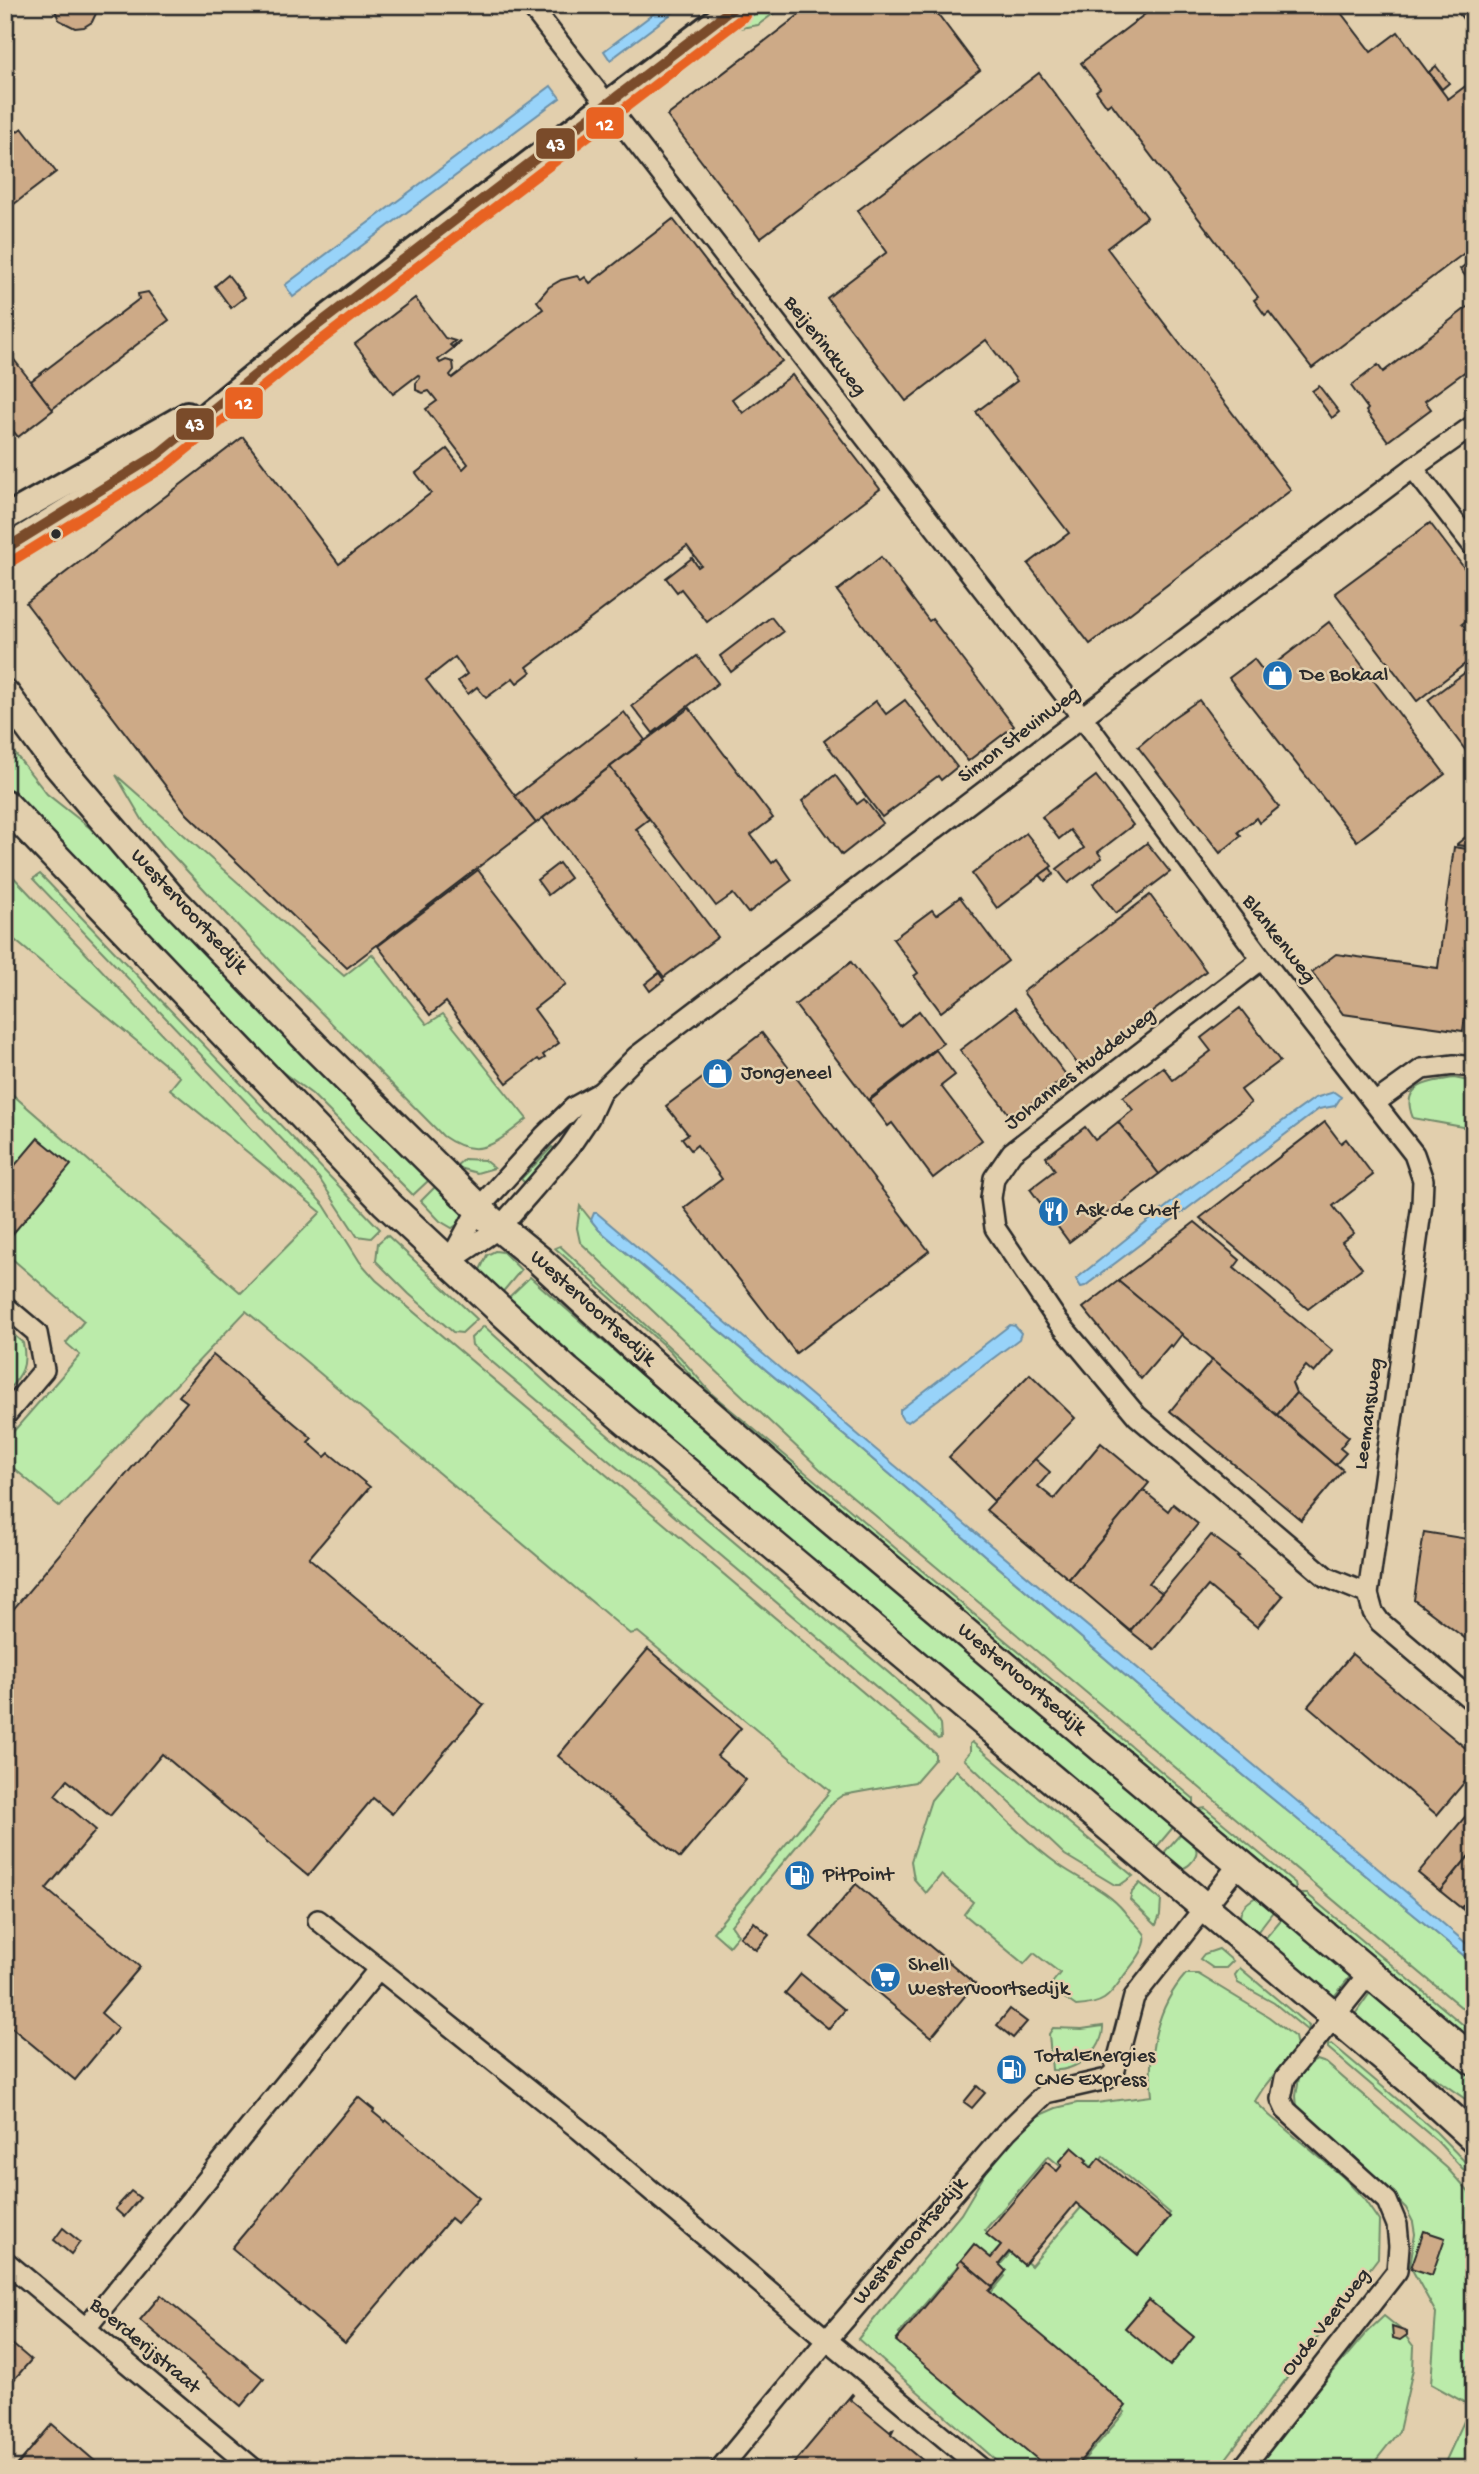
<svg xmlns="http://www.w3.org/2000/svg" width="1479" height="2474" font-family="'Gochi Hand',sans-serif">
<rect width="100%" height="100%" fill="#e2cfad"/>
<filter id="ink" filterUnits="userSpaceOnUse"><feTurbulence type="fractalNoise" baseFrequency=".0143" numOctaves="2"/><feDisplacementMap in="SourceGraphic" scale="14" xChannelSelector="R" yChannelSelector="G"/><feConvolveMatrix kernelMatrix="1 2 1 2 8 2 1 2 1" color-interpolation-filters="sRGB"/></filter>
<g filter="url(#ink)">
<!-- green -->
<g fill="#bbebaa" stroke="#738b6a" stroke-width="2">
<polygon points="766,5 785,5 758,25 735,29"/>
<polygon points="5,741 47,794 90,828 359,1113 429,1180 413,1195 312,1094 250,1048 71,852 5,785"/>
<path d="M116,775L344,976L372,954L427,1024L443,1014L527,1119C497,1142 479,1162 443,1136L280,971L164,846L143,821Z"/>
<polygon points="5,868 324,1205 360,1262 376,1280 935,1753 935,1759 915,1782 843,1795 834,1801 731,1925 738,1935 729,1946 713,1932 830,1791 638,1632 630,1634 246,1311 60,1507 5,1461 5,1441 80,1355 66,1343 84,1321 9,1256 5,1260 5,1088 241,1293 321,1212 170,1089 180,1077 5,932"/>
<polygon points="40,874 380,1229 371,1238 357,1236 319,1178 33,879"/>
<path d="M1454,1078L1474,1082V1129L1413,1118C1399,1084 1429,1082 1454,1078Z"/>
<polygon points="552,1147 556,1150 526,1184 521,1179"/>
<polygon points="464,1159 484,1160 494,1168 477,1173 455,1167"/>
<polygon points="435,1187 457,1208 462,1214 463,1221 452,1228 440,1221 421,1201"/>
<polygon points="580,1206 599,1230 864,1452 1203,1742 1474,1964 1474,2018 821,1470 580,1242 577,1228"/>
<polygon points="387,1235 477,1319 462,1333 453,1332 409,1294 376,1261 378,1243"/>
<polygon points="560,1246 680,1357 712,1394 1194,1799 1194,1802 1192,1804 719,1408 670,1351 555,1248"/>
<polygon points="495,1251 503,1252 521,1270 501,1294 484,1278 480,1270 487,1255"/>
<polygon points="530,1277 729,1452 879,1574 1175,1825 1154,1850 595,1380 506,1300"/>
<polygon points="484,1326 551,1387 929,1707 940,1724 941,1738 938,1739 472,1345 471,1338"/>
<path d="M5,1327L23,1343C28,1369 21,1375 5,1394Z"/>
<polygon points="972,1742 1133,1876 1120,1885 1115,1885 1065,1855 964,1759 970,1752 970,1744"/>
<path d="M956,1770C989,1802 1021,1838 1059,1865C1080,1880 1107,1890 1124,1911C1128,1917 1143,1930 1145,1935C1148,1949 1130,1967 1123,1977C1108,1999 1103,2004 1076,2006L1049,1987L1060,1973L1034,1953L1024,1964L964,1914L973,1902L941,1875L926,1893L914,1879L911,1861L931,1800Z"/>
<polygon points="1205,1808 1295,1883 1296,1888 1294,1889 1200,1811 1200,1809"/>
<path d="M1183,1831C1193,1841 1204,1851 1190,1864C1188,1866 1183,1869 1180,1869C1173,1868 1166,1860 1161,1856Z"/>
<polygon points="1140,1883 1161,1900 1160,1915 1156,1925 1130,1900 1132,1892"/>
<polygon points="1303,1894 1307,1894 1474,2034 1474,2043 1303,1898"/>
<path d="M1256,1897L1264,1900L1275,1909L1255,1935L1240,1921C1239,1909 1246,1903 1256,1897Z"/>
<polygon points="1284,1916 1352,1974 1332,1999 1263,1941"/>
<polygon points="1219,1949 1233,1961 1226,1968 1213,1968 1200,1959 1204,1954"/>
<polygon points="1240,1968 1309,2026 1308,2031 1274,2003 1238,1983 1235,1975"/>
<path d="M1186,1974H1198L1269,2017L1295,2037L1297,2046L1264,2087L1255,2101L1269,2115L1343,2177L1363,2198L1379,2221L1378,2258L1218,2469H1076L1125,2412L989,2295L1005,2276L997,2268L1013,2250L1031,2266L1084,2204L1139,2250L1170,2213L1103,2156L1093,2168L1072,2150L1059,2165L1048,2156L985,2230L1002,2245L988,2260L973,2248L899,2334L1055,2469H1006L858,2339L961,2214L992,2162L1033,2118L1056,2108L1077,2103H1096L1152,2096C1147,2054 1157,2006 1186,1974Z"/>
<polygon points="1372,1990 1474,2079 1474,2105 1393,2049 1353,2017"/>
<path d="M1103,2026C1104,2050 1075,2073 1052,2070L1049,2034L1053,2028L1082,2029Z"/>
<polygon points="1332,2044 1436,2132 1474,2171 1474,2181 1437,2141 1328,2048 1328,2045"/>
<polygon points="1317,2060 1326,2063 1447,2168 1474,2198 1474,2469 1442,2469 1471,2406 1431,2384 1436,2313 1410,2266 1415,2234 1413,2222 1406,2208 1354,2156 1310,2123 1297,2107 1296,2096 1299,2077 1308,2065"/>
<polygon points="1384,2316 1400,2329 1414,2347 1413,2369 1399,2431 1369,2469 1251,2469 1366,2333"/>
</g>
<!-- water -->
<g fill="#98d3f9" stroke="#6c90a7" stroke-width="2">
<polygon points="665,5 683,5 610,60 604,51"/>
<polygon points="551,86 560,98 293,297 285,285"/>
<polygon points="1334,1092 1341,1097 1335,1106 1319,1109 1085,1286 1081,1287 1076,1279 1187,1190 1315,1098"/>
<polygon points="594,1213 597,1213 868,1443 1412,1897 1474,1950 1474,1964 1203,1742 864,1452 599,1230 591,1220"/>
<polygon points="1010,1325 1015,1326 1021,1333 1019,1339 908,1422 903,1420 900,1415 900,1410"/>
</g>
<!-- building -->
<g fill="#cdaa87" stroke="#2b2b2b" stroke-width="2">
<polygon points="53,5 99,5 99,7 92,22 84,27 75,28 59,20"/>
<polygon points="812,5 931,5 980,70 760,238 667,116"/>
<polygon points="1157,5 1335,5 1371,52 1398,32 1448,99 1467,85 1474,94 1474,250 1469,253 1467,251 1312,368 1269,312 1265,315 1254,300 1258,297 1111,103 1107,106 1096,91 1100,88 1081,63"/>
<polygon points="5,55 13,69 13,79 5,92"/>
<polygon points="1436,66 1449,83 1442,89 1429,72"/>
<polygon points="1039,73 1147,217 1107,248 1291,490 1090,644 1028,564 1069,533 976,412 1017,381 986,340 906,401 827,298 887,252 857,211"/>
<polygon points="22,128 56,172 5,211 5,140"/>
<polygon points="673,219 782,361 732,399 743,413 792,375 880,489 707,622 681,589 677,592 666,578 692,558 698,567 701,565 687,546 527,667 531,672 517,683 513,678 486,698 477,687 468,694 458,681 467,674 455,657 426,680 536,823 347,968 187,814 26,603 243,437 339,564 431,493 416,473 447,449 463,469 468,464 426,409 437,401 429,391 423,393 416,390 416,383 420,378 418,375 393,394 355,344 415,298 445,338 455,341 450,345 452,347 459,341 460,343 438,360 440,363 446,360 453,362 454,370 450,375 452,378 543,309 537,301 549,287 561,280 577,276 581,280 585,277 590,283"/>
<polygon points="1474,258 1474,285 1473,286 1460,269"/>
<polygon points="228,275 245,297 231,308 215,286"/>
<polygon points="148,292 169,320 52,409 31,381 139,299 138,294"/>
<polygon points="1474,302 1474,365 1425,401 1431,409 1388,441 1366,411 1368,409 1351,386 1378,365 1383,372"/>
<polygon points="5,348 53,410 18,437 5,421"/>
<polygon points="1319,386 1339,412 1332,418 1312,391"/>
<polygon points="1430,523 1474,581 1474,615 1462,624 1470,633 1474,630 1474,657 1417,701 1335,593"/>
<polygon points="881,557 929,621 932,619 1014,726 968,761 837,591"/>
<polygon points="771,617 783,632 731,672 720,656"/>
<polygon points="1329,622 1445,774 1357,841 1229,678 1254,659 1264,672"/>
<polygon points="697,656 718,683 653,733 632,706"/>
<polygon points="1474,666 1474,758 1472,759 1428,700"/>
<polygon points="905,700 957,767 941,780 938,776 882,817 824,741 876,701 886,714"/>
<polygon points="1199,700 1279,807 1259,823 1256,818 1238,832 1241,836 1220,853 1138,747 1171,719"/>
<polygon points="689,708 773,818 751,835 772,863 777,859 792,880 748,913 733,894 716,906 610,767"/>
<polygon points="624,712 645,740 536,823 515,796"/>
<polygon points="610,767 649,819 636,829 718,937 664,977 543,818"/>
<polygon points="835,775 857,804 864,799 883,823 842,855 802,801"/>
<polygon points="1096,776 1133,825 1098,852 1102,858 1068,883 1057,869 1084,848 1070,830 1059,839 1042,817"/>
<polygon points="1474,830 1474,847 1457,845 1457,844"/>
<polygon points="1026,833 1052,866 997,908 972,874"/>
<polygon points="1147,843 1170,872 1116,913 1093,884"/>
<polygon points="1454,847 1474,850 1474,976 1469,1010 1466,1009 1463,1031 1343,1014 1312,972 1336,954 1438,968"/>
<polygon points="559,863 570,878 548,895 537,880"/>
<polygon points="1050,868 1054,874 1045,881 1040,875"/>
<polygon points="478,870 566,984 534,1009 559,1043 543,1055 545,1058 540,1061 538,1059 507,1083 446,1002 430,1015 378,946"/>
<polygon points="1150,895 1206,971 1080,1067 1023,992"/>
<polygon points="960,897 1008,961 941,1012 914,976 918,973 893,939 932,910 936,915"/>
<polygon points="851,962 900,1026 919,1011 943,1043 868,1100 795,1005"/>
<polygon points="659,973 664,980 650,991 645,984"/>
<polygon points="1015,1008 1067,1076 1012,1118 960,1050"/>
<polygon points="1240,1008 1280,1061 1241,1090 1251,1103 1159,1174 1118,1122 1133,1110 1123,1097 1163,1067 1173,1080 1211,1051 1201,1038"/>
<polygon points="762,1033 929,1251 796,1353 684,1208 722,1179 697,1145 691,1150 682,1138 688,1134 666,1106"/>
<polygon points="936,1050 955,1075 941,1086 982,1140 933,1178 892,1123 888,1126 869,1101"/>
<polygon points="1118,1122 1159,1174 1069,1242 1030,1189 1055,1170 1046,1157 1085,1127 1095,1140"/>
<polygon points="1325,1122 1341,1143 1346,1139 1373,1175 1333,1206 1354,1233 1342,1242 1362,1268 1308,1309 1200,1218"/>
<polygon points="38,1138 71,1165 5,1243 5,1177"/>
<polygon points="1195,1222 1240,1260 1234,1268 1333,1351 1314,1373 1306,1366 1292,1383 1296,1393 1277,1415 1118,1281"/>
<polygon points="1118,1281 1182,1334 1172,1347 1170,1345 1141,1379 1083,1308"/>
<polygon points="213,1355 312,1438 308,1442 325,1457 329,1453 370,1487 309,1558 484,1705 392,1814 373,1798 308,1876 162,1754 110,1816 67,1780 55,1795 96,1830 46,1889 140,1967 101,2013 118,2028 75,2080 5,2022 5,1619 187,1402 179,1396"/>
<polygon points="1212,1360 1335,1465 1336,1464 1343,1470 1301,1520 1170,1411"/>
<polygon points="1030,1374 1075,1418 994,1501 949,1457"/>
<polygon points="1296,1393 1349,1437 1340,1448 1346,1453 1335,1465 1277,1415"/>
<polygon points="1101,1443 1149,1483 1069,1579 986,1510 1035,1459 1050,1472 1038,1486 1054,1499"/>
<polygon points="1143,1490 1168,1511 1173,1504 1198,1524 1149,1583 1162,1593 1130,1631 1069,1579"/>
<polygon points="1424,1532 1474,1540 1474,1645 1414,1600"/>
<polygon points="1211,1535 1239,1556 1237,1557 1283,1596 1257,1627 1208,1586 1154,1650 1130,1631"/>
<polygon points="648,1649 741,1728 717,1756 746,1780 680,1858 558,1756"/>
<polygon points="1352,1654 1474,1755 1474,1771 1437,1815 1308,1706"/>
<polygon points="1474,1806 1474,1850 1440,1891 1418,1873"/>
<polygon points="1474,1850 1474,1893 1461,1908 1440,1891"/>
<polygon points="856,1884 975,1984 931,2037 811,1937"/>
<polygon points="1474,1893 1474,1919 1461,1908"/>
<polygon points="754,1922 769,1935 756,1950 740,1937"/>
<polygon points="801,1974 845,2010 829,2029 785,1993"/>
<polygon points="1010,2009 1027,2022 1013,2038 997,2025"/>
<polygon points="977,2086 985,2093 972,2108 964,2102"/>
<polygon points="358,2097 374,2110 373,2112 385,2122 386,2120 479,2198 457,2223 451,2218 345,2343 232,2248"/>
<polygon points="1072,2147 1087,2160 1085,2162 1091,2168 1099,2158 1170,2217 1138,2255 1076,2203 1024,2265 1009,2252 999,2264 1006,2271 993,2287 961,2260 974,2244 991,2258 1001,2246 986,2234 1046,2162 1057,2171 1062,2165 1059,2162"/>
<polygon points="131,2191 140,2198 124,2217 115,2209"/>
<polygon points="63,2228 80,2242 71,2254 54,2240"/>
<polygon points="1424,2231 1445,2238 1432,2275 1411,2268"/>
<polygon points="961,2260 993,2287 989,2291 1126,2406 1074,2469 1049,2469 896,2341 959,2266 957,2264"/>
<polygon points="161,2295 264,2379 241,2406 140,2320"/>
<polygon points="1149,2300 1194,2337 1170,2366 1125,2328"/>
<polygon points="1392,2327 1407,2332 1407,2335 1400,2340 1393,2338"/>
<polygon points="5,2338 31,2360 5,2390 5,2369 12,2362 5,2356"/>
<polygon points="852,2394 853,2395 850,2399 890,2432 894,2428 891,2434 931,2467 935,2463 933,2469 789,2469"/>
<polygon points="52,2424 104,2469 14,2469"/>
</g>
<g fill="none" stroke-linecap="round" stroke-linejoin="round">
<defs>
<g id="minor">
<polyline points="530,5 1082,717 1262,959 1414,1154 1423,1180 1422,1204 1368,1594 1373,1612 1380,1622 1474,1702"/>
<polyline points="1466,5 1474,15"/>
<polyline points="1413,468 1474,547"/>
<polyline points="1262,959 1012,1152 994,1178 991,1198 995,1228 1057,1320 1137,1416 1326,1577 1368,1594"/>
<polyline points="1376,1102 1422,1069 1454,1065 1474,1067"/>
<polyline points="453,1259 499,1228 529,1194 568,1149 589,1118 601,1092"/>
<polyline points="449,1262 478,1209 544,1136 574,1107 601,1092 637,1056 1082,717 1413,468 1474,425"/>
<polyline points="5,1306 37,1333 44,1370 5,1416"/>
<polyline points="318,1920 580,2130 827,2340 982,2469"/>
<polyline points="5,2261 254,2469"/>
<polyline points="86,2328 378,1970"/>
<polyline points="720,2469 827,2340 1007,2131 1046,2093 1107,2079 1114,2073 1134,1997 1239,1864"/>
<polyline points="1242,2469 1397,2271 1399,2246 1397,2225 1387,2201 1286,2110 1281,2099 1285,2078 1370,1972"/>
</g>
<g id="tertiary">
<polyline points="5,518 187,415"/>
<polyline points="5,549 157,455 298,340 737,5"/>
</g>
<g id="secondary">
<polyline points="5,694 51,757 170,897 317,1049 489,1219 538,1259 650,1362 822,1512 1474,2061"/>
<polyline points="5,804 386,1203 496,1306 567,1371 766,1539 1414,2083 1474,2138"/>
</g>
</defs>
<!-- minor casing -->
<use href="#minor" stroke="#2b2b2b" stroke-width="24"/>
<!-- tertiary casing -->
<use href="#tertiary" stroke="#2b2b2b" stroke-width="30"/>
<!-- secondary casing -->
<use href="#secondary" stroke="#2b2b2b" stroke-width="33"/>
<!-- minor -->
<use href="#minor" stroke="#e2cfad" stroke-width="19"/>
<!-- tertiary -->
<use href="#tertiary" stroke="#e2cfad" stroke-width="24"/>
<!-- secondary -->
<use href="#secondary" stroke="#e2cfad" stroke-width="28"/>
<defs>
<polyline id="bus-1" points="5,549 157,455 298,340 737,5"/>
<polyline id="bus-2" points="12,561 166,466 307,351 745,16"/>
</defs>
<!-- bus-1 casing -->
<use href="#bus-1" stroke="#e2cfad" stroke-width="16"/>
<!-- bus-2 casing -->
<use href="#bus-2" stroke="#e2cfad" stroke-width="16"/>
<!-- bus-1 -->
<use href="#bus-1" stroke="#7a4b2a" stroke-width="10"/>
<!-- bus-2 -->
<use href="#bus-2" stroke="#e86222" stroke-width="10"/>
</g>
</g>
<!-- icons -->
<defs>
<symbol id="shop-disc" viewBox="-11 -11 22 22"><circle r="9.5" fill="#1f6fb2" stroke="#e2cfad"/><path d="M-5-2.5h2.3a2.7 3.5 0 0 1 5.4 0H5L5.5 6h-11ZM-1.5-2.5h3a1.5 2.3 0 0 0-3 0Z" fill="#fff"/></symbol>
<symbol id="restaurant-disc" viewBox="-11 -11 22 22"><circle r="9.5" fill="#1f6fb2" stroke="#e2cfad"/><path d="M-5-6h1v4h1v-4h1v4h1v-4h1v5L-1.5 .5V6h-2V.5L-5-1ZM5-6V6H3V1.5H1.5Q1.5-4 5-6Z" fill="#fff"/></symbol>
<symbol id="fuel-disc" viewBox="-11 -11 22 22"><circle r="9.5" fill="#1f6fb2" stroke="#e2cfad"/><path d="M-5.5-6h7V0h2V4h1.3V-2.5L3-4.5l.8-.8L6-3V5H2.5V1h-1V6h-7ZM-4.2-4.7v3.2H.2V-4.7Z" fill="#fff"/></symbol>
<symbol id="supermarket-disc" viewBox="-11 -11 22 22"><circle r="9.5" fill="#1f6fb2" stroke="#e2cfad"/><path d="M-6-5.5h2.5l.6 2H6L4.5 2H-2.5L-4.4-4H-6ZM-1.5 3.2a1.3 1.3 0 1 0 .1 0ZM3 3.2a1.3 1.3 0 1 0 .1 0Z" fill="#fff"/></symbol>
</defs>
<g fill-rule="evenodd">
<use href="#shop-disc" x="1260" y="658" width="35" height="35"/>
<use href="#shop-disc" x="700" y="1056" width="35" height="35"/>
<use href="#restaurant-disc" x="1036" y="1194" width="35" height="35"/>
<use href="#fuel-disc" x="782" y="1858" width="35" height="35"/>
<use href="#supermarket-disc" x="868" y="1960" width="35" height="35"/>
<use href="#fuel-disc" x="994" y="2052" width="35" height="35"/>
</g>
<!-- markers -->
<circle fill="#2b2b2b" stroke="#e2cfad" stroke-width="2.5" cx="56" cy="534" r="6"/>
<g text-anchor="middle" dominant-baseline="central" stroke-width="5" stroke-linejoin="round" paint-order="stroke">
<!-- street labels -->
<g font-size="21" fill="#2b2b2b" stroke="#e2cfad">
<text transform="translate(824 347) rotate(52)">Beijerinckweg</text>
<text transform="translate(1020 736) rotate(-37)">Simon Stevinweg</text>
<text transform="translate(188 912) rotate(47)">Westervoortsedijk</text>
<text transform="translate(1278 940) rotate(52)">Blankenweg</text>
<text transform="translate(1081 1070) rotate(-38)">Johannes Huddeweg</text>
<text transform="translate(592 1309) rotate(42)">Westervoortsedijk</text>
<text transform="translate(1370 1414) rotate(-82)">Leemansweg</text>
<text transform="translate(1021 1680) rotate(40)">Westervoortsedijk</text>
<text transform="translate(911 2242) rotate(-49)">Westervoortsedijk</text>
<text transform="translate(1327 2323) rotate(-52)">Oude Veerweg</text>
<text transform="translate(144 2347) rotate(40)">Boerderijstraat</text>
</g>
<!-- poi labels -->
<g font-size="21" fill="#2b2b2b" stroke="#e2cfad" text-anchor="start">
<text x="1300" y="676">De Bokaal</text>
<text x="741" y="1074">Jongeneel</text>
<text x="1076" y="1211">Ask de Chef</text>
<text x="823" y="1876">PitPoint</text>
<text x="908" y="1966">Shell<tspan x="908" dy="24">Westervoortsedijk</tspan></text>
<text x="1035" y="2057">TotalEnergies<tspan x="1035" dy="24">CNG Express</tspan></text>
</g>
</g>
<g stroke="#e2cfad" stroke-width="2.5">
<rect x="585" y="106" width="40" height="34" rx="7" fill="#e86222"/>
<rect x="535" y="127" width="41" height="33" rx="7" fill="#7a4b2a"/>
<rect x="224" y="386" width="40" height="34" rx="7" fill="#e86222"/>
<rect x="175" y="407" width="40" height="34" rx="7" fill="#7a4b2a"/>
</g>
<g font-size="19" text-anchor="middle" font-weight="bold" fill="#fff">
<text x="605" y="130">12</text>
<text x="556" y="150">43</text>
<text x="244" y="409">12</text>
<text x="195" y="430">43</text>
</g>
<!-- margin -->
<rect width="1479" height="2474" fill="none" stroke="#e2cfad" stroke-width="28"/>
<rect x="14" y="14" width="1451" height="2446" fill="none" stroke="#2b2b2b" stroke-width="2.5" filter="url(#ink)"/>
</svg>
